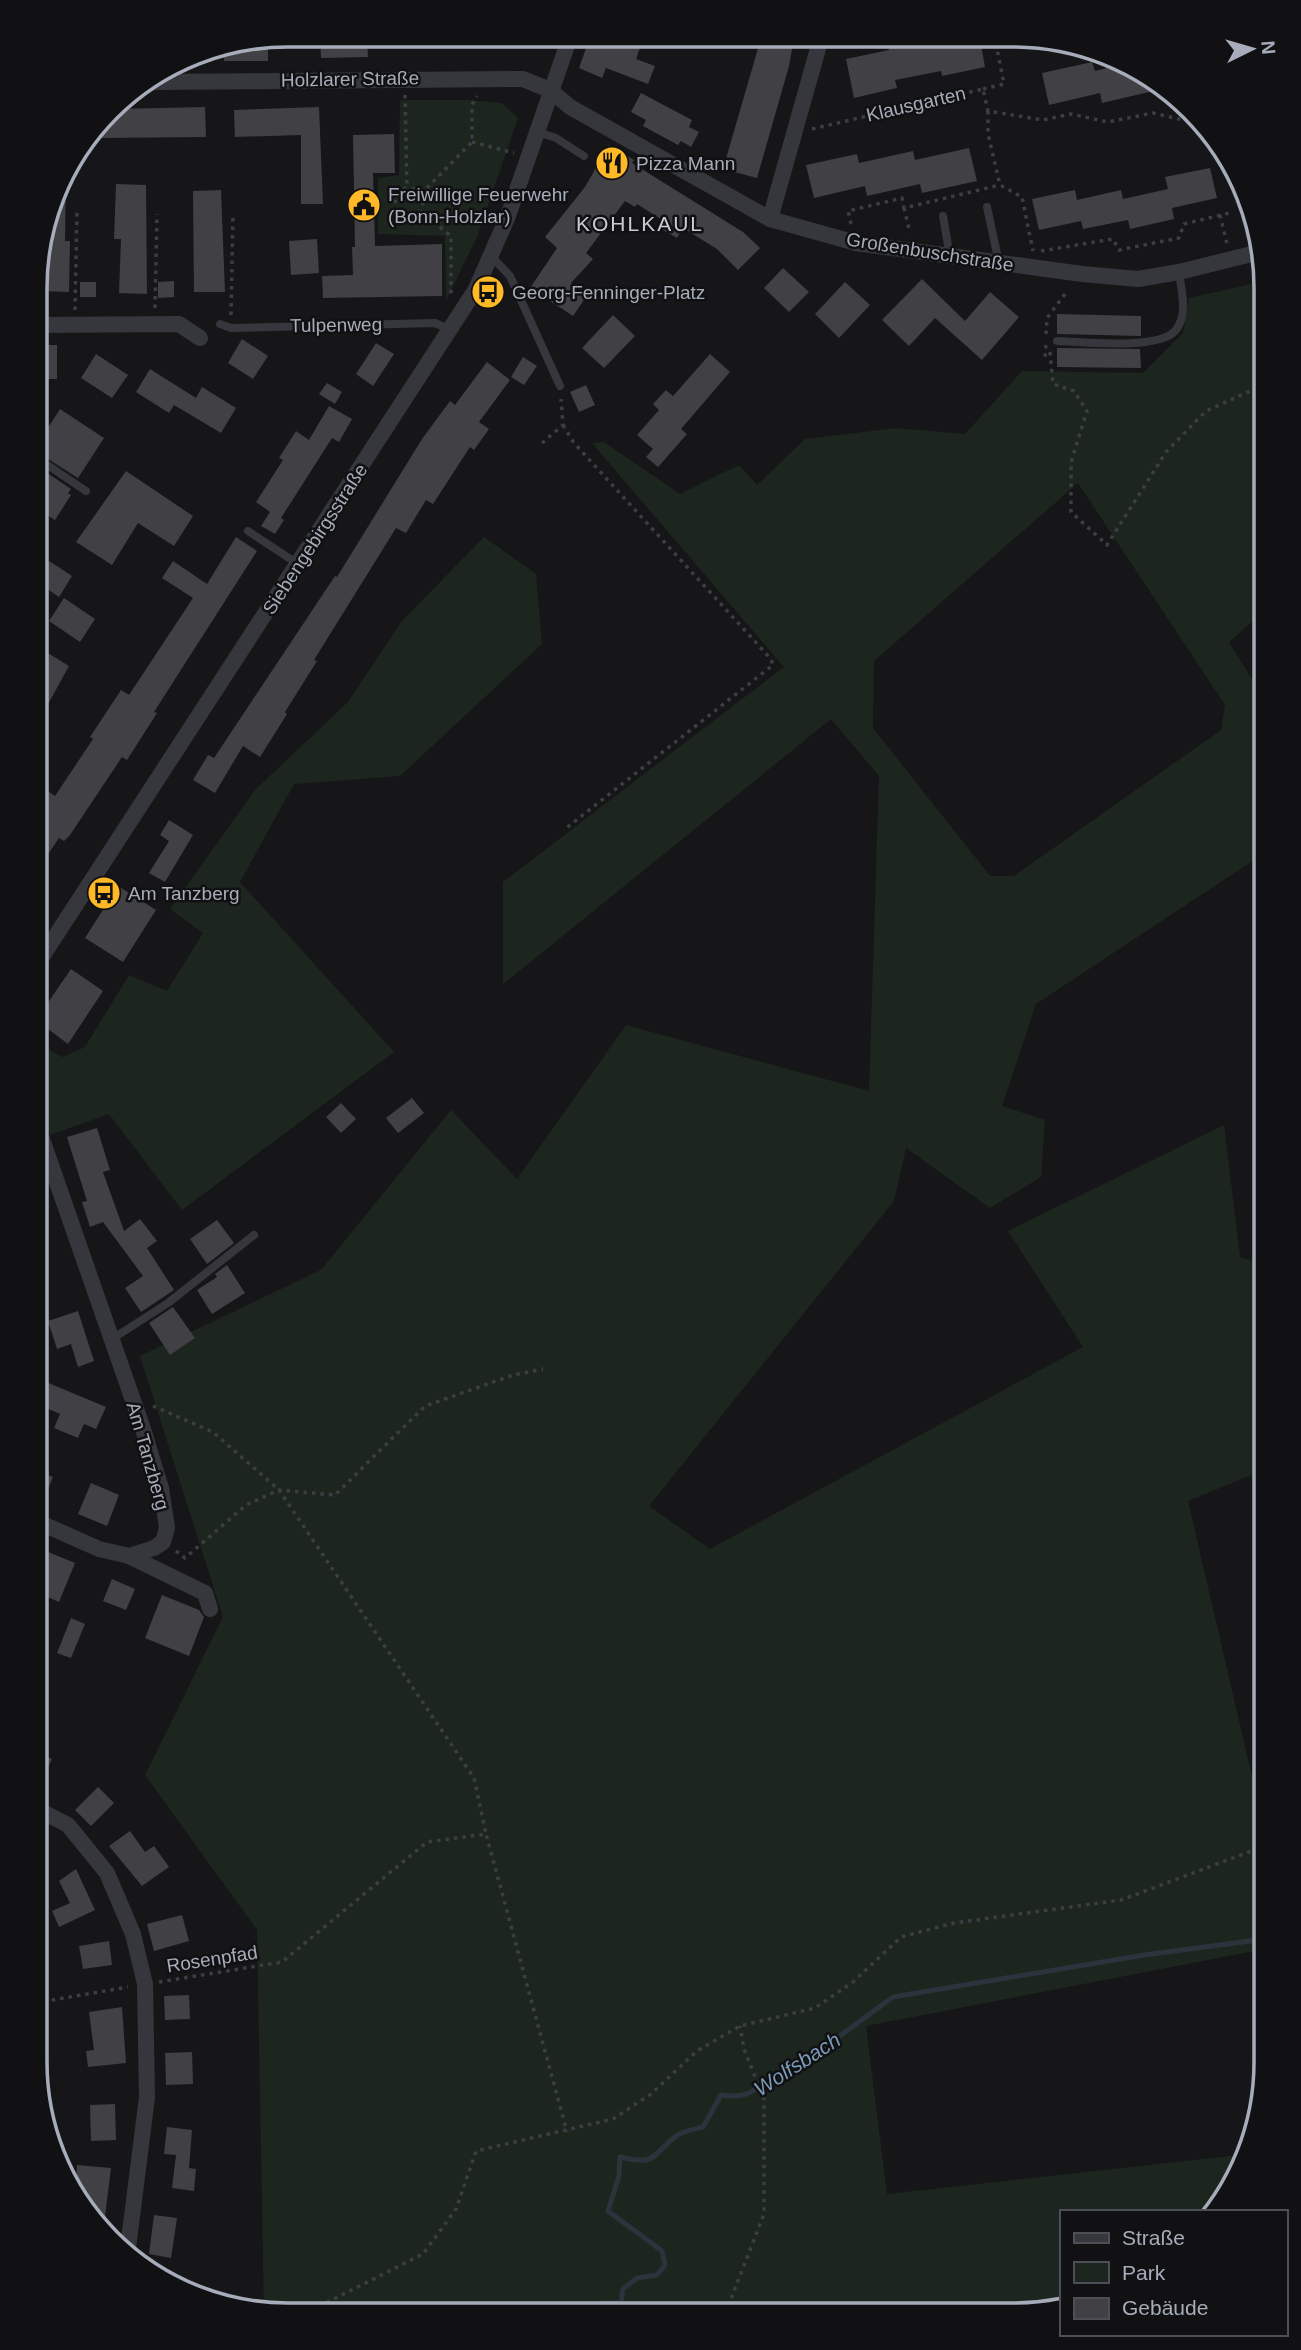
<svg xmlns="http://www.w3.org/2000/svg" width="1301" height="2350" font-family="Arial,sans-serif">
<rect width="100%" height="100%" fill="#161618"/>
<!-- green -->
<g fill="#1d261e" fill-rule="evenodd">
<polygon points="400,100 469,100 502,103 518,118 477,237 446,301 445,236 378,234 378,178 399,175"/>
<path d="M1265,281L1266,609L1229,642L1266,702V852L1036,1004L1002,1106L1045,1120L1041,1177L990,1208L906,1148L894,1201L649,1506L710,1549L1083,1347L1008,1231L1224,1125L1240,1257L1266,1266V1469L1188,1501L1263,1824L1266,1825L1265,1949L866,2026L887,2194L1248,2154L1247,2158L1216,2212H1061V2307L1012,2315L264,2313L257,1930L145,1775L223,1617L140,1356L321,1270L451,1110L517,1179L626,1025L869,1091L879,776L831,719L503,984V882L784,667L592,443L604,442L680,494L739,465L757,485L805,439L897,428L965,434L1022,371L1143,373L1183,333L1189,298ZM1078,483L1225,705L1221,730L1014,876H990L873,728L874,661Z"/>
<polygon points="484,537 536,574 542,644 400,776 294,784 240,882 394,1052 182,1210 109,1114 50,1135 36,1096 36,1042 62,1057 85,1047 129,975 167,991 203,933 170,909 255,790 347,703 402,621"/>
</g>
<g fill="none" stroke-linecap="round" stroke-linejoin="round">
<!-- stream -->
<path stroke="#2b343d" stroke-width="5" d="M608,2314L601,2303H621L623,2289L637,2278L657,2275L665,2265L662,2251L608,2211L619,2176L620,2157C658,2166 650,2156 676,2136C683,2131 695,2129 703,2127L721,2095C764,2102 758,2071 792,2071L893,1997L1144,1955L1265,1939"/>
</g>
<!-- building -->
<g fill="#404045">
<polygon points="320,35 367,35 368,57 321,58"/>
<polygon points="590,37 644,37 636,59 655,66 648,84 606,68 602,78 579,68"/>
<polygon points="761,38 794,38 789,66 757,178 723,169"/>
<polygon points="268,39 268,61 224,61 224,48"/>
<polygon points="903,39 980,39 985,67 942,76 941,71 895,80 897,88 854,98 846,59 889,50 887,42"/>
<polygon points="1092,62 1095,71 1115,66 1162,89 1102,103 1100,93 1049,105 1042,73"/>
<polygon points="641,93 692,120 689,127 699,132 691,147 681,141 678,145 643,126 646,120 631,112"/>
<polygon points="205,107 206,137 100,138 100,126 113,109"/>
<polygon points="319,107 323,204 301,204 301,135 235,137 234,110"/>
<polygon points="394,134 395,173 373,173 375,246 442,244 442,296 323,298 322,276 353,275 352,247 355,247 353,135"/>
<polygon points="609,145 634,160 632,163 743,232 760,248 738,270 717,249 683,228 677,238 663,230 667,223 637,204 635,207 625,201 586,253 593,259 571,283 588,294 573,316 530,288 557,248 545,237 585,187"/>
<polygon points="969,148 977,181 922,193 920,184 867,196 865,186 814,198 806,165 857,154 859,163 913,151 915,160"/>
<polygon points="1210,168 1217,198 1172,208 1174,219 1130,229 1128,220 1083,229 1081,221 1039,230 1032,199 1075,190 1077,200 1121,190 1123,199 1168,189 1165,177"/>
<polygon points="63,174 66,174 65,241 70,241 69,292 40,291 41,242"/>
<polygon points="116,184 146,185 147,294 119,293 121,239 114,239"/>
<polygon points="221,190 225,292 194,292 193,191"/>
<polygon points="317,239 319,273 291,275 289,241"/>
<polygon points="783,268 809,292 789,312 764,288"/>
<polygon points="922,279 965,321 990,292 1019,317 982,360 935,318 909,346 882,320"/>
<polygon points="174,281 174,297 158,298 158,282"/>
<rect x="80" y="282" width="16" height="15"/>
<polygon points="845,282 870,305 839,338 815,314"/>
<polygon points="1057,314 1141,316 1141,336 1057,334"/>
<polygon points="613,315 635,336 604,368 582,348"/>
<polygon points="242,339 268,356 253,379 228,363"/>
<polygon points="376,343 394,354 373,386 356,374"/>
<rect x="37" y="345" width="20" height="34"/>
<polygon points="1057,348 1140,349 1141,368 1057,367"/>
<polygon points="96,354 128,375 112,398 81,378"/>
<polygon points="710,354 730,372 681,429 687,434 658,467 646,457 653,449 637,435 659,410 653,404 666,390 673,396"/>
<polygon points="523,357 537,366 524,385 511,377"/>
<polygon points="487,362 510,380 479,422 489,429 474,450 470,447 433,504 426,500 406,533 396,528 314,660 317,661 285,712 287,714 260,757 243,746 215,793 193,780 208,755 214,758 335,576 337,577 422,439 450,401 455,405"/>
<polygon points="150,369 196,398 202,387 236,408 221,433 174,405 169,413 136,392"/>
<polygon points="327,383 342,392 335,404 319,394"/>
<polygon points="586,385 595,405 579,412 570,392"/>
<polygon points="329,406 352,419 339,442 332,438 281,518 284,520 275,534 261,526 270,512 256,502 283,460 279,458 296,431 309,440"/>
<polygon points="60,409 104,438 78,478 37,452 37,445"/>
<polygon points="37,466 71,489 68,493 71,495 55,520 37,509"/>
<polygon points="126,471 193,516 174,546 138,523 112,565 76,542"/>
<polygon points="236,537 257,551 154,712 157,713 127,760 122,757 70,835 64,841 59,838 36,872 36,795 42,787 55,796 93,739 90,737 121,690 129,695 193,598 162,578 173,561 207,584"/>
<polygon points="37,553 72,576 59,597 37,582"/>
<polygon points="64,598 95,619 80,642 49,621"/>
<polygon points="43,650 69,666 47,706 37,699 37,660"/>
<polygon points="169,820 193,835 165,882 149,873 169,841 160,835"/>
<polygon points="118,886 156,910 123,962 85,938"/>
<polygon points="71,969 103,991 68,1044 36,1020"/>
<polygon points="412,1098 424,1113 398,1133 386,1118"/>
<polygon points="341,1103 356,1119 341,1133 326,1117"/>
<polygon points="97,1128 110,1170 103,1172 124,1231 140,1219 157,1241 147,1248 174,1290 141,1312 125,1288 143,1276 103,1222 90,1227 82,1202 87,1201 67,1137"/>
<polygon points="217,1220 234,1243 207,1264 190,1239"/>
<polygon points="227,1265 245,1293 212,1314 197,1290 217,1277 215,1274"/>
<polygon points="173,1307 195,1338 170,1355 149,1323"/>
<polygon points="78,1311 94,1361 78,1367 71,1344 57,1349 48,1321"/>
<polygon points="46,1382 106,1407 96,1429 84,1424 78,1438 54,1428 60,1414 37,1404"/>
<polygon points="36,1470 53,1477 39,1511 36,1511"/>
<polygon points="91,1483 119,1495 107,1526 78,1514"/>
<polygon points="36,1547 75,1563 59,1602 36,1592"/>
<polygon points="112,1579 135,1589 126,1610 103,1601"/>
<polygon points="162,1595 199,1610 204,1617 189,1656 145,1638"/>
<polygon points="71,1618 85,1624 71,1658 57,1653"/>
<polygon points="35,1751 52,1759 35,1794"/>
<polygon points="98,1787 114,1803 91,1826 75,1810"/>
<polygon points="130,1831 145,1852 154,1846 169,1867 142,1886 109,1846"/>
<polygon points="76,1869 95,1910 59,1927 52,1911 70,1903 59,1881"/>
<polygon points="182,1915 189,1941 154,1951 147,1924"/>
<polygon points="109,1941 112,1965 83,1969 79,1946"/>
<polygon points="189,1995 190,2019 165,2020 164,1996"/>
<polygon points="122,2007 126,2063 88,2067 86,2051 94,2050 89,2012"/>
<polygon points="192,2052 193,2084 166,2085 165,2053"/>
<polygon points="115,2104 116,2140 91,2141 90,2105"/>
<polygon points="167,2127 192,2130 189,2168 196,2169 194,2191 172,2188 176,2155 164,2154"/>
<polygon points="77,2165 111,2168 104,2225 76,2184"/>
<polygon points="154,2215 177,2218 171,2258 149,2254"/>
</g>
<g fill="none" stroke-linecap="round" stroke-linejoin="round">
<!-- path -->
<g stroke="#3c3e44" stroke-width="3.5" stroke-dasharray="3.5 5" stroke-linecap="butt">
<polyline points="983,89 1004,84 995,39"/>
<polyline points="405,95 407,188"/>
<polyline points="988,111 988,134 1000,185 1022,197 1033,251"/>
<polyline points="812,129 983,89 988,111 1043,120 1071,114 1108,122 1153,113 1196,123 1214,150"/>
<polyline points="472,142 514,153"/>
<circle cx="409" cy="202" r="14"/>
<polyline points="421,194 472,142 472,105 477,96"/>
<polyline points="904,208 910,233"/>
<polyline points="420,211 451,236 451,297"/>
<polyline points="1220,215 1227,244"/>
<polyline points="851,224 848,211 902,198 904,208 1000,185"/>
<polyline points="1041,251 1113,239 1119,250 1179,238 1184,224 1229,213"/>
<polyline points="155,308 157,214"/>
<polyline points="75,310 77,209"/>
<polyline points="231,315 233,213"/>
<polyline points="1046,334 1047,318 1068,290"/>
<polyline points="1046,345 1045,355 1050,355"/>
<polyline points="1050,352 1053,384 1074,391 1087,411 1071,462 1071,512 1107,545 1166,452 1206,411 1266,384"/>
<polyline points="563,425 574,443 771,659 773,665 565,829"/>
<polyline points="542,443 563,425 561,399"/>
<polyline points="153,1406 213,1432 279,1490 474,1778 486,1834"/>
<polyline points="176,1551 185,1558 246,1505 279,1490 335,1495 425,1406 513,1375 543,1369"/>
<polyline points="159,1982 282,1962 427,1842 486,1834 567,2132"/>
<polyline points="35,2003 128,1987"/>
<polyline points="315,2313 316,2308 423,2254 456,2209 476,2151 613,2119 651,2094 697,2051 740,2026 815,2008 853,1982 901,1937 954,1923 1121,1900 1249,1852 1266,1842"/>
<polyline points="725,2314 764,2214 764,2099 744,2049 740,2026"/>
</g>
<!-- lane -->
<g stroke="#36373d" stroke-width="8">
<polyline points="537,132 556,138 584,156"/>
<polyline points="987,207 999,263"/>
<polyline points="943,216 950,257"/>
<polyline points="492,257 510,276 560,386"/>
<polyline points="220,324 231,328 435,323 451,330"/>
<path d="M1057,341C1083,342 1158,350 1175,331C1189,315 1181,290 1179,272"/>
<polyline points="37,458 86,491"/>
<polyline points="248,531 298,564"/>
<polyline points="112,1339 168,1303 254,1235"/>
</g>
<!-- street -->
<g stroke="#36373d" stroke-width="16">
<polyline points="147,82 523,79 550,90 570,107 770,219 856,243 1082,274 1138,279 1179,272 1260,252"/>
<polyline points="770,219 821,38"/>
<polyline points="37,325 179,324 200,338"/>
<polyline points="36,966 476,289 508,216 570,37"/>
<polyline points="36,1521 99,1549 129,1556 154,1548 163,1542 167,1528 161,1488 143,1429 36,1122"/>
<polyline points="129,1556 205,1593 210,1609"/>
<polyline points="35,1808 68,1825 107,1873 133,1934 145,1984 147,2097 127,2256"/>
</g>
</g>
<!-- icons -->
<defs>
<symbol id="restaurant-disc" viewBox="-11 -11 22 22"><circle r="9.5" fill="#ffb926" stroke="#111113"/><path d="M-5-6h1v4h1v-4h1v4h1v-4h1v5L-1.5 .5V6h-2V.5L-5-1ZM5-6V6H3V1.5H1.5Q1.5-4 5-6Z" fill="#111"/></symbol>
<symbol id="civic-disc" viewBox="-11 -11 22 22"><circle r="9.5" fill="#ffb926" stroke="#111113"/><path d="M-.6-6.5H3V-4.5H.6V-3L4-1V1h2V6H-6V1h2V-1L-.6-3ZM-1.2 2.5V6h2.4V2.5Z" fill="#111"/></symbol>
<symbol id="bus-disc" viewBox="-11 -11 22 22"><circle r="9.5" fill="#ffb926" stroke="#111113"/><path d="M-5-6H5V4H4V6H2V4H-2V6H-4V4H-5ZM-3.5-4V0h7V-4ZM-3.5 1.2v1.5H-2V1.2ZM2 1.2v1.5H3.5V1.2Z" fill="#111"/></symbol>
</defs>
<g fill-rule="evenodd">
<use href="#restaurant-disc" x="593" y="144" width="38" height="38"/>
<use href="#civic-disc" x="345" y="186" width="38" height="38"/>
<use href="#bus-disc" x="469" y="273" width="38" height="38"/>
<use href="#bus-disc" x="85" y="874" width="38" height="38"/>
</g>
<g text-anchor="middle" dominant-baseline="central" stroke-width="5" stroke-linejoin="round" paint-order="stroke">
<!-- street labels -->
<g font-size="19" fill="#a6acb9" stroke="#111113">
<text transform="translate(350 79) rotate(-1)">Holzlarer Straße</text>
<text transform="translate(916 104) rotate(-13)">Klausgarten</text>
<text transform="translate(930 252) rotate(9)">Großenbuschstraße</text>
<text transform="translate(336 325) rotate(-1)">Tulpenweg</text>
<text transform="translate(315 539) rotate(-57)">Siebengebirgsstraße</text>
<text transform="translate(148 1456) rotate(74)">Am Tanzberg</text>
<text transform="translate(212 1959) rotate(-9)">Rosenpfad</text>
</g>
<!-- poi labels -->
<g font-size="19" fill="#a6acb9" stroke="#111113" text-anchor="start">
<text x="636" y="163">Pizza Mann</text>
<text x="388" y="194">Freiwillige Feuerwehr<tspan x="388" dy="22">(Bonn-Holzlar)</tspan></text>
<text x="512" y="292">Georg-Fenninger-Platz</text>
<text x="128" y="893">Am Tanzberg</text>
</g>
<!-- neighbourhood labels -->
<g font-size="21" letter-spacing="2" fill="#c8cbd5" stroke="#111113">
<text x="640" y="223">KOHLKAUL</text>
</g>
<!-- water labels -->
<g font-size="21" font-style="italic" fill="#7b9ab7" stroke="#111113">
<text transform="translate(797 2064) rotate(-33)">Wolfsbach</text>
</g>
</g>
<!-- crop -->
<path d="M0 0H1301V2350H0ZM288 47H1013A241 241 0 0 1 1254 288V2062A241 241 0 0 1 1013 2303H288A241 241 0 0 1 47 2062V288A241 241 0 0 1 288 47Z" fill="#111113" fill-rule="evenodd"/>
<path fill="none" stroke="#a6acb9" stroke-width="3.5" d="M288 47H1013A241 241 0 0 1 1254 288V2062A241 241 0 0 1 1013 2303H288A241 241 0 0 1 47 2062V288A241 241 0 0 1 288 47Z"/>
<!-- legend -->
<rect x="1060" y="2210" width="228" height="126" fill="#111113" stroke="#4d4f55" stroke-width="2"/>
<rect x="1074" y="2233" width="35" height="10" fill="#36373d" stroke="#4d4f55" stroke-width="2"/>
<text x="1122" y="2245" font-size="21" fill="#a6acb9">Straße</text>
<rect x="1074" y="2262" width="35" height="21" fill="#1d261e" stroke="#4d4f55" stroke-width="2"/>
<text x="1122" y="2280" font-size="21" fill="#a6acb9">Park</text>
<rect x="1074" y="2298" width="35" height="21" fill="#404045" stroke="#4d4f55" stroke-width="2"/>
<text x="1122" y="2315" font-size="21" fill="#a6acb9">Gebäude</text>
<!-- north arrow -->
<g transform="translate(1252 49) rotate(85)" stroke="#111113" stroke-width="5" paint-order="stroke">
<path d="M0-5L12 26L0 18L-12 26Z" fill="#a6acb9"/>
<text y="-10" font-size="19" font-weight="bold" text-anchor="middle" fill="#a6acb9">N</text>
</g>
</svg>
